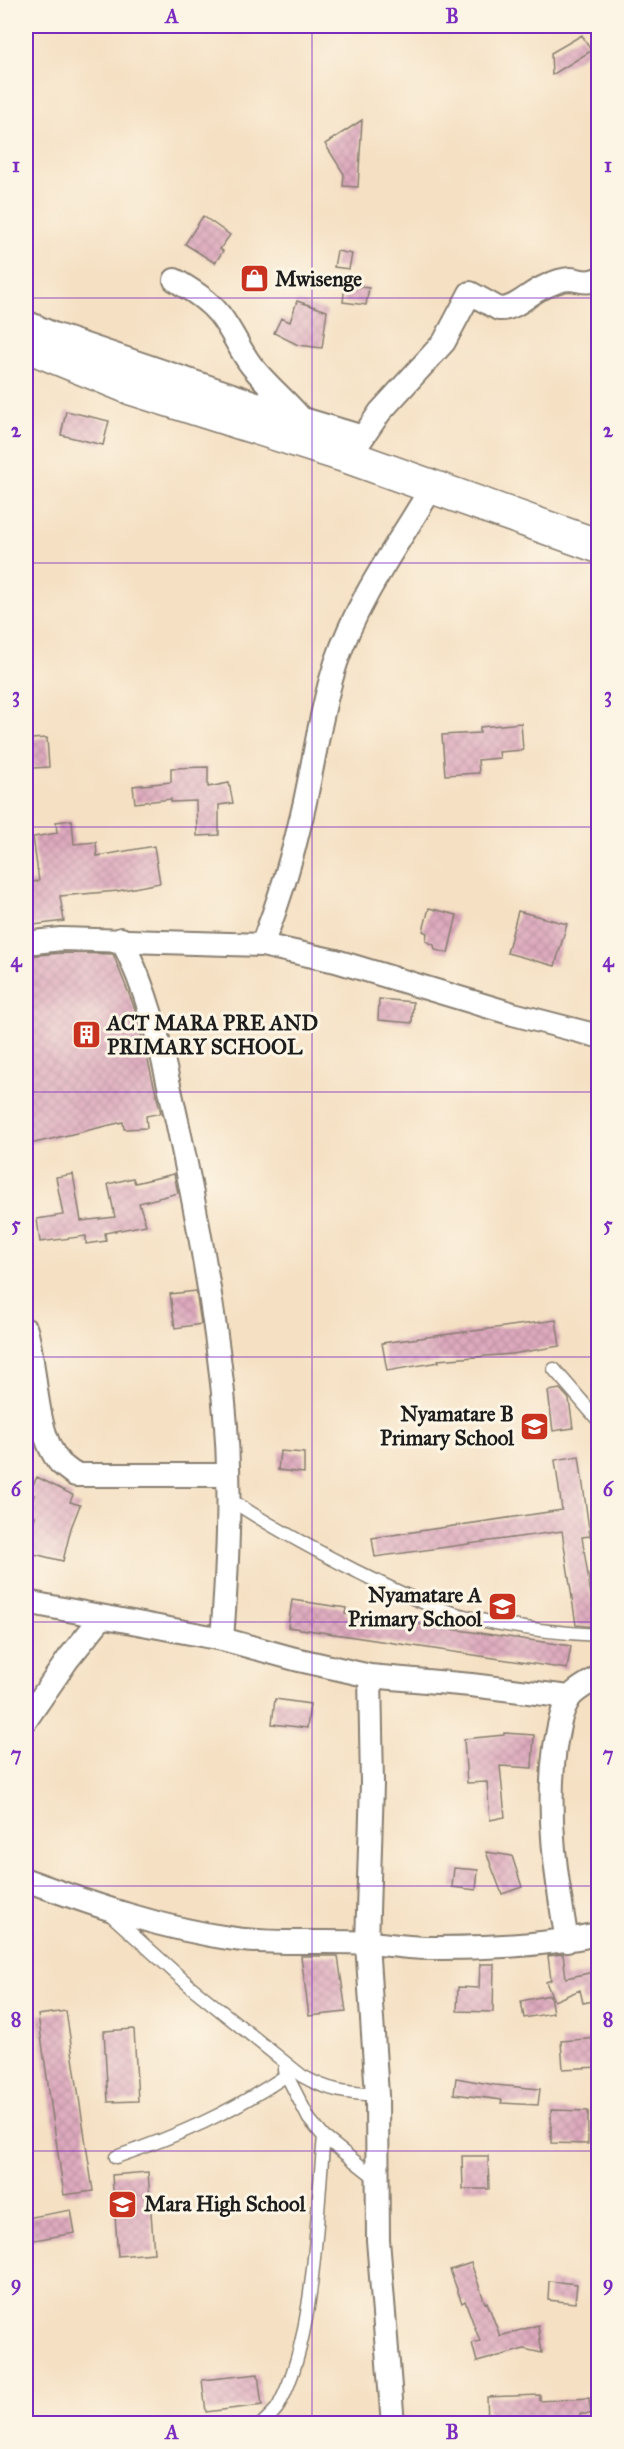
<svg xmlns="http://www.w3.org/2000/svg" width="624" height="2449" viewBox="0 0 624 2449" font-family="'IM FELL Great Primer',serif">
<defs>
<pattern id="building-cross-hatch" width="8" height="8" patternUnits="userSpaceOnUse" patternTransform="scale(1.5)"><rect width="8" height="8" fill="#dda9bd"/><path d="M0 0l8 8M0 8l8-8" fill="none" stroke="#bd91a2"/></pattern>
</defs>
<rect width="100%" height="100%" fill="#fcf5e5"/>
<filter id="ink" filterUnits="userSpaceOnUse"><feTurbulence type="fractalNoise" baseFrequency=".0167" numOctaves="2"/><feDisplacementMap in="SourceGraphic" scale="12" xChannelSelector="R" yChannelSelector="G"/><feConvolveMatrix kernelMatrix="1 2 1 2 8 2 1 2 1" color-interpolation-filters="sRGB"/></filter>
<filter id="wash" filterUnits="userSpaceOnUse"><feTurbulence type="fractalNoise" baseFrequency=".008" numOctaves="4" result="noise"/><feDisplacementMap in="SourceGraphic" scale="24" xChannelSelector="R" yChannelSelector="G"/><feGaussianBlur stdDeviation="1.35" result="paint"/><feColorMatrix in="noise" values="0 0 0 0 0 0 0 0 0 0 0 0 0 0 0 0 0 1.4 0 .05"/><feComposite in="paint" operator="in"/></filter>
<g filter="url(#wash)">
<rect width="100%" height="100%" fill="#f5e0c3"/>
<g id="blocks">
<path fill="url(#building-cross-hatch)" d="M 582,35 L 591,51 L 552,75 L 551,53 Z
M 362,120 L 358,187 L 343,186 L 344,174 L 325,144 Z
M 203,216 L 230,235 L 220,249 L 223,251 L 215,263 L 185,244 Z
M 337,251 L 352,254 L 349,269 L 334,267 Z
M 345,285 L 369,288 L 366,305 L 343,302 Z
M 297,301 L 327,311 L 322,348 L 298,345 L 274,333 L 281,318 L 290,322 Z
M 66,411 L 109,421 L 103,445 L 61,435 Z
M 521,723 L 523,750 L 499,752 L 500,758 L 478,760 L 479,773 L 445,775 L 442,735 L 480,733 L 480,727 Z
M 47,738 L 49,767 L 33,768 L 31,739 Z
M 208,767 L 208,787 L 229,783 L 233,803 L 219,805 L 219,835 L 197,836 L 196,801 L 171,802 L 171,799 L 135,803 L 133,786 L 171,782 L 171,768 Z
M 72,820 L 74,844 L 96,842 L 97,856 L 154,846 L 160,883 L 118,891 L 60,896 L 64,921 L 26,926 L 26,883 L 39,881 L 33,837 L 57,833 L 56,822 Z
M 429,908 L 457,915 L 448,953 L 435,950 L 434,945 L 426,941 L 427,933 L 423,931 Z
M 518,911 L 567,924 L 555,966 L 507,953 Z
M 62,953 L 113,954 L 135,1009 L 161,1113 L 146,1116 L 147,1128 L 124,1129 L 123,1122 L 26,1145 L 26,956 Z
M 379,999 L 413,1002 L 412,1023 L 378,1020 Z
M 73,1174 L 81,1221 L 115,1217 L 108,1184 L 133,1178 L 135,1183 L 174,1174 L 178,1193 L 139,1203 L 146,1225 L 105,1233 L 106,1241 L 86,1244 L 86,1236 L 40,1242 L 37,1219 L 63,1215 L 56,1177 Z
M 196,1291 L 201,1324 L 175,1328 L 170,1294 Z
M 556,1320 L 560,1346 L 512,1354 L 438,1360 L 439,1362 L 387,1371 L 382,1343 Z
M 560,1389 L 569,1399 L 573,1428 L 553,1431 L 548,1391 Z
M 280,1451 L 304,1453 L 304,1473 L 278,1470 Z
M 579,1456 L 590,1536 L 582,1537 L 596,1627 L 576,1625 L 562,1531 L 375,1557 L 372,1538 L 562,1510 L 555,1460 Z
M 37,1477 L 73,1495 L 70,1502 L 80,1505 L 71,1528 L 63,1561 L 26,1552 L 35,1516 L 28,1514 L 34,1495 L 29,1493 Z
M 292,1600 L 346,1608 L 345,1614 L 571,1646 L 567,1669 L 288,1627 Z
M 275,1699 L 310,1704 L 307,1728 L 272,1724 Z
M 504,1733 L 534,1735 L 532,1768 L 500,1766 L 505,1817 L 490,1820 L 487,1782 L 467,1783 L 464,1739 L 504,1735 Z
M 486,1852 L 512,1856 L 522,1887 L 502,1894 Z
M 454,1868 L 478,1870 L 476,1890 L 452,1887 Z
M 563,1954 L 566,1978 L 598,1971 L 598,2000 L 583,2003 L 580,1990 L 554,2001 L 546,1982 L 551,1980 L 548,1956 Z
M 301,1956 L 338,1956 L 346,2012 L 309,2016 Z
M 480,1964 L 494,1964 L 493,2012 L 457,2011 L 458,1987 L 479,1988 Z
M 550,1995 L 553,2013 L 524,2018 L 521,2001 Z
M 66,2011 L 93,2191 L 64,2195 L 38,2015 Z
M 134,2029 L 138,2101 L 108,2102 L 104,2031 Z
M 598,2038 L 598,2067 L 563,2069 L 561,2041 Z
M 456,2078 L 495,2085 L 540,2089 L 538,2105 L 501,2103 L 502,2100 L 454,2094 Z
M 551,2110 L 588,2111 L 588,2144 L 551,2143 Z
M 462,2156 L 488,2156 L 489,2189 L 463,2189 Z
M 148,2172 L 154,2253 L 118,2256 L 112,2175 Z
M 71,2210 L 75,2233 L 29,2241 L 26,2218 Z
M 471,2263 L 485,2303 L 487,2302 L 500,2336 L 538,2325 L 542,2353 L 524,2349 L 477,2362 L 472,2343 L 480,2341 L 465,2301 L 462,2303 L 450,2270 Z
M 549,2281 L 577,2284 L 575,2303 L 548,2300 Z
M 258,2374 L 262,2405 L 206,2412 L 202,2380 Z
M 540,2395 L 540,2401 L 589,2398 L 591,2414 L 580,2414 L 580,2424 L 544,2424 L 544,2417 L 488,2421 L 487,2397 Z"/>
</g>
</g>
<g filter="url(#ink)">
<use href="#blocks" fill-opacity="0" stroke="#887e70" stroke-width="1.5"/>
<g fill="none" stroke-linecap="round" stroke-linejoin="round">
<defs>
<path id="lane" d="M 554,1369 L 598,1420
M 228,1498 C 268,1525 311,1548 354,1570 C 392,1589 431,1609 472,1618 C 513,1628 557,1633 598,1635
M 111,1915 L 190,1986 L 302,2076 C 329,2091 346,2093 377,2095
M 284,2070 L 309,2119 L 324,2137 L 377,2179
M 116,2157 C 180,2135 230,2113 287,2075
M 262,2424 C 268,2417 277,2411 280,2403 C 316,2334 316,2215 324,2137"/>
<path id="street" d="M 175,280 C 191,290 207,299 219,314 C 232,330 239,349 251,365 C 265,383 284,399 299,416
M 26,322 L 53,334 L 303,419 L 363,437
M 354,450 L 380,412 L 444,342 L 470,293 L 499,309 C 515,310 528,294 542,288 C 550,284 561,279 570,279 C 582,280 585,284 598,279
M 121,939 C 151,996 163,1059 177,1121 C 197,1214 215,1308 224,1403 C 232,1481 228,1561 222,1639
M 26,943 L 61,939 L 262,945 L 336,961 L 513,1014 L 598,1036
M 262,945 C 279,902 292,859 302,815 C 314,764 320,712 336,663 C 357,600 398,544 432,487
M 26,1330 C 37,1368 34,1433 60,1463 C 64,1467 70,1471 75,1475 L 228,1475
M 26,1602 L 222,1639 L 295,1659 L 370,1676 L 471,1685 L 569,1697
M 370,1676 L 372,1784 L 367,1943 L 377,2095 L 378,2240 L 393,2424
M 26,1720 L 68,1659 L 102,1617
M 26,1880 C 94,1905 163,1929 235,1939 C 279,1945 324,1940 367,1943 C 387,1944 407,1948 426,1948 C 484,1948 543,1946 598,1934
M 567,1941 C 556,1877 546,1812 555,1747 C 558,1731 560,1713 569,1699 C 574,1690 590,1683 598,1677"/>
<path id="secondary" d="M 26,345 L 131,388 L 349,457 L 598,546"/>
</defs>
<use href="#lane" stroke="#887e70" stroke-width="15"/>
<use href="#street" stroke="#887e70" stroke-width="26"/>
<use href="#secondary" stroke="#887e70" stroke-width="36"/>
<use href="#lane" stroke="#fff" stroke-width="12"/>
<use href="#street" stroke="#fff" stroke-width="22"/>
<use href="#secondary" stroke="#fff" stroke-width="33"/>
</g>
</g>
<path fill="none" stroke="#7b2cbf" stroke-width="1.5" stroke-opacity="0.55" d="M 312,26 L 312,2424M 26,298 L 598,298M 26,563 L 598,563M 26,827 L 598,827M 26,1092 L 598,1092M 26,1357 L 598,1357M 26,1622 L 598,1622M 26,1886 L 598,1886M 26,2151 L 598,2151"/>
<defs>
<symbol id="shop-square" viewBox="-11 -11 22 22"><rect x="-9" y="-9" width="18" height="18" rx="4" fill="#c8321e" stroke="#fcf5e5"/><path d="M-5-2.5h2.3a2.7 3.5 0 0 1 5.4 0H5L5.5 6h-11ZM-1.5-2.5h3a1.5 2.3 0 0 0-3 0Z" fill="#fff"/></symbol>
<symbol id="building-square" viewBox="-11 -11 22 22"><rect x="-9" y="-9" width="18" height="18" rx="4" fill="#c8321e" stroke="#fcf5e5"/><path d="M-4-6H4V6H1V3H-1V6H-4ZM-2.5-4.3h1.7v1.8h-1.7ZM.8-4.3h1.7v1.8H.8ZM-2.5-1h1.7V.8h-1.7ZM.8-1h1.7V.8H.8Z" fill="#fff"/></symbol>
<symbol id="school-square" viewBox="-11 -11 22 22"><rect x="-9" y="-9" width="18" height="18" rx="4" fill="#c8321e" stroke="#fcf5e5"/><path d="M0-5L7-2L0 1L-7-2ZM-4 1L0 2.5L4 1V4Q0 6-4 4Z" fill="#fff"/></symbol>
</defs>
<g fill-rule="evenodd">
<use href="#shop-square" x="238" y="262" width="33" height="33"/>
<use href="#building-square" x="70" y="1018" width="33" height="33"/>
<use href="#school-square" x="518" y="1410" width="33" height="33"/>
<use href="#school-square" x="486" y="1590" width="33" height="33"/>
<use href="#school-square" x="106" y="2188" width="33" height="33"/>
</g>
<g text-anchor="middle" stroke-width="6" stroke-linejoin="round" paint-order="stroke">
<g font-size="21" font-weight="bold" fill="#1c1c1c" stroke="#fcf5e5" text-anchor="start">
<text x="275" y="286">Mwisenge</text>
<text x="107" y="1030">ACT MARA PRE AND<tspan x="107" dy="24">PRIMARY SCHOOL</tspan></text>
<text x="514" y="1421" text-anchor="end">Nyamatare B<tspan x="514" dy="24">Primary School</tspan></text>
<text x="482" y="1602" text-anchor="end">Nyamatare A<tspan x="482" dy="24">Primary School</tspan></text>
<text x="144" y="2211">Mara High School</text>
</g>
</g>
<rect width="624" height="2449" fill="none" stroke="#fcf5e5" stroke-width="66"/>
<rect x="33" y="33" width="558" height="2383" fill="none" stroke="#7b2cbf" stroke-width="2"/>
<g font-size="20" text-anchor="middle" font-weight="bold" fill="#7b2cbf">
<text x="172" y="23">A</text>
<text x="452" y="23">B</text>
<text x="16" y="172">1</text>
<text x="608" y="172">1</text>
<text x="16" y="437">2</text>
<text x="608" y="437">2</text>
<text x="16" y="702">3</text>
<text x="608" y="702">3</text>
<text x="16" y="967">4</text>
<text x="608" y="967">4</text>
<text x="16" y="1231">5</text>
<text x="608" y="1231">5</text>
<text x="16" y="1496">6</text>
<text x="608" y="1496">6</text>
<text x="16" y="1761">7</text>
<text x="608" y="1761">7</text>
<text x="16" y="2026">8</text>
<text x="608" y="2026">8</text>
<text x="16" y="2290">9</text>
<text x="608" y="2290">9</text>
<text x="172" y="2439">A</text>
<text x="452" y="2439">B</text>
</g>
</svg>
